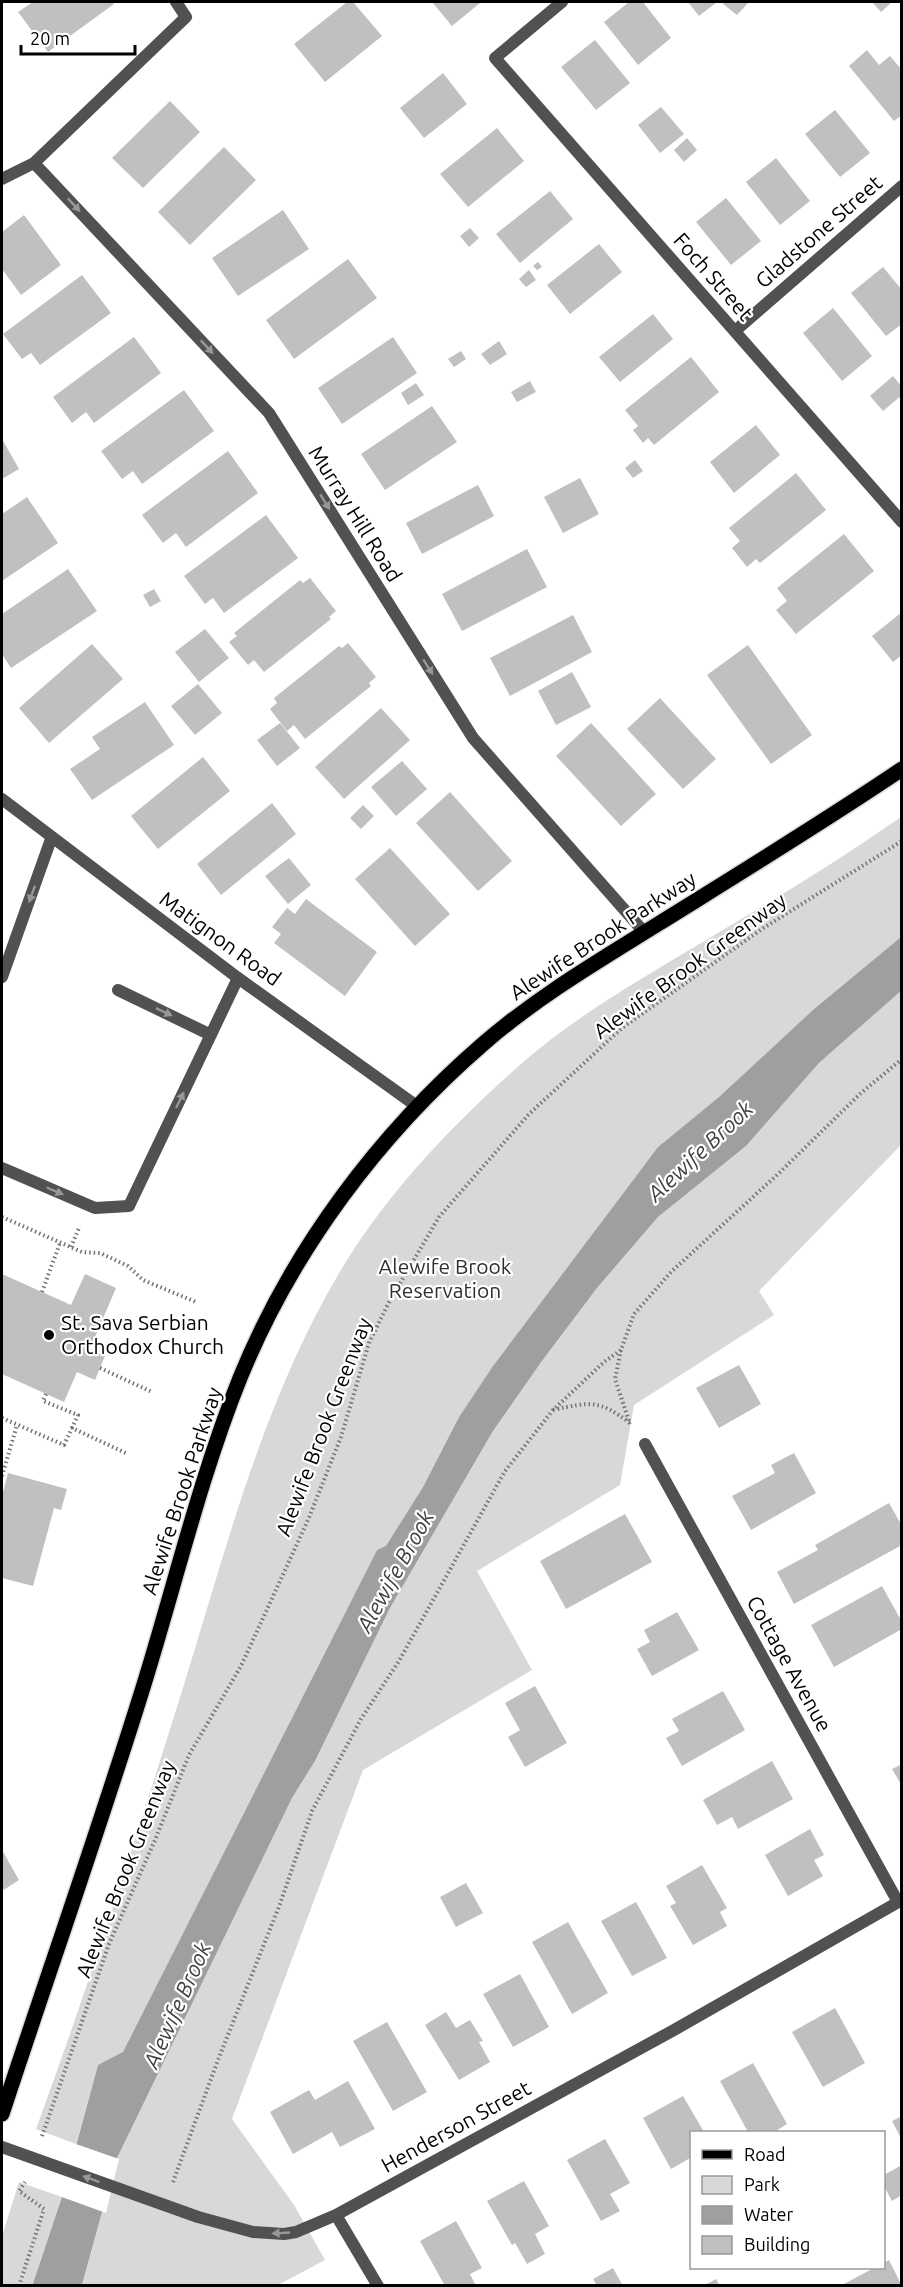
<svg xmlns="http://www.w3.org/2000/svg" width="903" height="2287" viewBox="0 0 903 2287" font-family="Ubuntu,sans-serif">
<rect width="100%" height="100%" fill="#fff"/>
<path fill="#d8d8d8" d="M 901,817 L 901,937 L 814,1009 L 719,1097 L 658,1147 L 493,1366 L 459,1417 L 423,1487 L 386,1547 L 377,1550 L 123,2053 L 98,2065 L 76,2144 L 36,2129 C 89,1985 136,1838 182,1691 C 226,1550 262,1404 338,1275 C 385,1195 452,1125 521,1064 C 577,1015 643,978 706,940 C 772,901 838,861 901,817 Z
M 901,991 L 901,1145 L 759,1291 L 774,1315 L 634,1405 L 620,1485 L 477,1571 L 532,1670 L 363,1770 L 232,2119 L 294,2205 L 325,2260 L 278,2285 L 82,2286 L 117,2158 L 292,1798 L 315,1761 L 390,1608 L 493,1431 L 542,1361 L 597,1288 L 658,1217 L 746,1146 L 819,1063 Z
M 19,2182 L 62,2197 L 32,2285 L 2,2286 L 2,2236 Z"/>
<path fill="#9f9f9f" d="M 901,937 L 901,991 L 819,1063 L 746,1146 L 658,1217 L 597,1288 L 542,1361 L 493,1431 L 390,1608 L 315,1761 L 292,1798 L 117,2158 L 82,2285 L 32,2286 L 62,2197 L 98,2065 L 123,2052 L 377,1550 L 386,1546 L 423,1487 L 459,1417 L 493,1366 L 658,1147 L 719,1097 L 814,1009 Z"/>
<path fill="#fff" d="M 73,2143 L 119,2159 L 106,2213 L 59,2196 Z"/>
<path fill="#c0c0c0" d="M 33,2 L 113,2 L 114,4 L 48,52 L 18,12 Z
M 347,2 L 353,2 L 382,36 L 325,82 L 294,44 Z
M 432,2 L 478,2 L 480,3 L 452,26 Z
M 629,2 L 643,2 L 671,38 L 638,65 L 604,22 Z
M 688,2 L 717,2 L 699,16 Z
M 725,2 L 746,2 L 748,3 L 737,15 L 723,4 Z
M 872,2 L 892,2 L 881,12 Z
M 595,40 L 630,83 L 596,110 L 561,67 Z
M 867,50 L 879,65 L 890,56 L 902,70 L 902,115 L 894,121 L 849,66 Z
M 443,73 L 467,104 L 424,138 L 400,108 Z
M 170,101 L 200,132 L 143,188 L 112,158 Z
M 661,107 L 684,134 L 660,153 L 638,125 Z
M 835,110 L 870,153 L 840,177 L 805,134 Z
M 497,128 L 524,161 L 468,207 L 440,174 Z
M 687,138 L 697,150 L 684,162 L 674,150 Z
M 224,147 L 256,180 L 190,245 L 158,212 Z
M 776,158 L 810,201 L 780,225 L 746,182 Z
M 550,191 L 573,219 L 520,263 L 496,234 Z
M 726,198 L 761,241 L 731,265 L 696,222 Z
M 283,210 L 309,249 L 238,296 L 212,258 Z
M 24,215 L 61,265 L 21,295 L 2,269 L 2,232 Z
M 470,228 L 479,238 L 469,247 L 460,236 Z
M 599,244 L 622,272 L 570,314 L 547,285 Z
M 348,259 L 377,298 L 294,359 L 266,320 Z
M 538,262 L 542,267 L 537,270 L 533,266 Z
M 883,267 L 902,290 L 902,324 L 886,336 L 851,293 Z
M 529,270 L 536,280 L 526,287 L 519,279 Z
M 82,275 L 111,313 L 40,365 L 31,353 L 22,359 L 3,334 Z
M 833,308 L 872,356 L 842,381 L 803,333 Z
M 653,314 L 673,339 L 620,382 L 599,357 Z
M 134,337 L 161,373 L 94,423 L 86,412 L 72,423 L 53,397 Z
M 393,337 L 417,373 L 342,424 L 318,388 Z
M 499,341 L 507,354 L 490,365 L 481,354 Z
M 461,351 L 466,359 L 454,367 L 448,359 Z
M 691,357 L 719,392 L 654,445 L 648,438 L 643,443 L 633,430 L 638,426 L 625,410 Z
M 893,376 L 902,387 L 902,395 L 883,411 L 870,396 Z
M 530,381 L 536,392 L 517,402 L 511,392 Z
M 416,383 L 424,395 L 408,405 L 401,393 Z
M 184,390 L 214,431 L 142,484 L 133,471 L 122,479 L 101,451 Z
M 432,406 L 457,442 L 385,490 L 361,454 Z
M 756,425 L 780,455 L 734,493 L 710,462 Z
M 2,439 L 19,469 L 2,479 Z
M 228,451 L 258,493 L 186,547 L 176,533 L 163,543 L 142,515 Z
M 635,460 L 643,471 L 633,478 L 625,468 Z
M 796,473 L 826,510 L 760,563 L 756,559 L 747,567 L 732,548 L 740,541 L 729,528 Z
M 580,478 L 599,514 L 563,533 L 544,497 Z
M 478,485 L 494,516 L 422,554 L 406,523 Z
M 27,497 L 58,543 L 2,581 L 2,514 Z
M 266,515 L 298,558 L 224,613 L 213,598 L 205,604 L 184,576 Z
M 844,534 L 874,571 L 796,634 L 776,610 L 787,601 L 777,588 Z
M 527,549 L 547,587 L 462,631 L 442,594 Z
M 68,569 L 97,611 L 11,668 L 2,654 L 2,614 Z
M 310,578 L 336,611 L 329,617 L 331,619 L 264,672 L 254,660 L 248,665 L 229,642 L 237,636 L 234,633 L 300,580 L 303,583 Z
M 154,589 L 161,601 L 150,607 L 143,595 Z
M 902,612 L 902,655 L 893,662 L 872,636 Z
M 573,615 L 592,652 L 510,696 L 490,658 Z
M 205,629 L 229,658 L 199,682 L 175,652 Z
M 348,643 L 376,677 L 369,683 L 371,686 L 305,739 L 294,725 L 287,731 L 270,709 L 277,703 L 274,698 L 339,646 L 342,648 Z
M 92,644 L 123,679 L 49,743 L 19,708 Z
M 748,645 L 812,735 L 771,764 L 707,675 Z
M 572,672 L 591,707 L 556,725 L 538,691 Z
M 198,684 L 222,713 L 195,735 L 171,706 Z
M 660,698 L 716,759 L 683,789 L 627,729 Z
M 145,702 L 174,745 L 92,800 L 70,769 L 100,749 L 92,737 Z
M 381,708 L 410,740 L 344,799 L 315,767 Z
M 280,723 L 300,748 L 277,766 L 257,740 Z
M 591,723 L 656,794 L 621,826 L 556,756 Z
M 203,757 L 230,791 L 158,849 L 131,816 Z
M 402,761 L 427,789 L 396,816 L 371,787 Z
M 450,792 L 512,861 L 478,891 L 416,823 Z
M 272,803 L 296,834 L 221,895 L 197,864 Z
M 363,805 L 374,816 L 361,829 L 350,818 Z
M 390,848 L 450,914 L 415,946 L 355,879 Z
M 289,858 L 311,885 L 288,904 L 265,876 Z
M 306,899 L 377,952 L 345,996 L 274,943 L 281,934 L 272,927 L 287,908 L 295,914 Z
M 2,1274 L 71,1305 L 85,1274 L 116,1288 L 90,1349 L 105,1356 L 95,1380 L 77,1372 L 64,1402 L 2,1374 Z
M 739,1365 L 761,1404 L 719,1428 L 696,1388 Z
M 794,1453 L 816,1493 L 751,1530 L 732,1496 L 775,1473 L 771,1465 Z
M 8,1473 L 67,1489 L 61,1510 L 54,1508 L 33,1586 L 2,1578 L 2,1496 Z
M 889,1503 L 902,1526 L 902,1545 L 794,1604 L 777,1572 L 818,1550 L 815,1545 Z
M 625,1514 L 652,1562 L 566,1609 L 540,1561 Z
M 882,1586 L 902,1622 L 902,1629 L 834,1667 L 811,1625 Z
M 677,1612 L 699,1650 L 652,1676 L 637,1649 L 650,1642 L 644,1630 Z
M 535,1686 L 567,1743 L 525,1767 L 508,1737 L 520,1730 L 505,1703 Z
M 723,1691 L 745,1730 L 682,1766 L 666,1738 L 679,1731 L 672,1719 Z
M 772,1761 L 793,1799 L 738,1829 L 732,1817 L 717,1825 L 703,1800 Z
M 902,1764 L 902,1786 L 892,1769 Z
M 810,1829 L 824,1855 L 814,1860 L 823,1876 L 788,1896 L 765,1855 Z
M 2,1850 L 19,1880 L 2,1891 Z
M 702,1865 L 727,1908 L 720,1912 L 727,1926 L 693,1945 L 670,1906 L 676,1903 L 666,1886 Z
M 466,1883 L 483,1913 L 456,1927 L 440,1897 Z
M 636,1902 L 667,1958 L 632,1976 L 601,1921 Z
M 568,1922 L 608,1993 L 572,2014 L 532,1942 Z
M 520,1974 L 549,2027 L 513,2047 L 483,1994 Z
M 835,2008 L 865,2063 L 823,2087 L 792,2032 Z
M 446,2012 L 456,2028 L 470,2020 L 483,2041 L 479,2042 L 490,2062 L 459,2080 L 425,2025 Z
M 387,2022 L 427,2092 L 393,2111 L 353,2041 Z
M 753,2063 L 787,2124 L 776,2131 L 777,2132 L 748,2132 L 720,2081 Z
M 348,2081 L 375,2129 L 340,2147 L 332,2132 L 293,2154 L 270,2112 L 309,2090 L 315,2100 Z
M 683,2096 L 704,2132 L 692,2132 L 692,2157 L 671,2169 L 643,2118 Z
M 902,2116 L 902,2140 L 892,2121 Z
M 605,2139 L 630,2183 L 610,2194 L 620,2211 L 601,2221 L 567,2160 Z
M 900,2166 L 902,2195 L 892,2201 L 884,2186 L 884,2175 Z
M 524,2181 L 549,2226 L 535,2234 L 545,2254 L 527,2264 L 515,2243 L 512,2245 L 487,2201 Z
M 456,2221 L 482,2268 L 470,2274 L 476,2286 L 445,2286 L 420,2241 Z
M 889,2260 L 902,2286 L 840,2286 L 874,2268 L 884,2268 L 884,2263 Z
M 613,2268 L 623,2286 L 597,2286 L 593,2279 Z
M 716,2279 L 720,2286 L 703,2286 Z"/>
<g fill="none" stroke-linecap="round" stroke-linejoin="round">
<defs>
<path id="primary" d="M 2,2114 C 48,1974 97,1835 141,1694 C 174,1589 199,1480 240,1378 C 292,1250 379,1134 483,1044 C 537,997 597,962 658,924 C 740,873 822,823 902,769"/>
</defs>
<use href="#primary" stroke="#dbdbdb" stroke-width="18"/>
<path stroke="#737373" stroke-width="4" stroke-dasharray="1.5 3" stroke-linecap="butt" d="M 2,1217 L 82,1252 L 100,1253 L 128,1266 L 143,1280 L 196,1302
M 71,1247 L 79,1228
M 42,1292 L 60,1243
M 621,1350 L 615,1379 L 630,1424
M 100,1368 L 152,1392
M 46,1394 L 43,1401 L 78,1415 L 72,1428
M 553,1410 C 591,1402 598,1399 630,1423
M 2,1418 L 64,1445 L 72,1428 L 128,1454
M 2,1476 L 17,1425
M 42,2136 L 109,1944 L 155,1840 L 189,1755 L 241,1666 L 308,1520 L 341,1437 L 369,1343 L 388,1304 L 439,1217 L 529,1114 L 622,1028 L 762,929 L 902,841
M 173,2182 L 218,2060 L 280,1904 L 312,1811 L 361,1719 L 399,1661 L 505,1471 L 553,1410 L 604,1362 L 621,1350 L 634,1314 L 671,1272 L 777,1175 L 861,1093 L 902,1059
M 19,2286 L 44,2209 L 19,2191 L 25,2182"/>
<path stroke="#515151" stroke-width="12" d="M 2,977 L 51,839
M 118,990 L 211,1035
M 2,1168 L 95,1208 L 129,1206 L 238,978"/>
<path stroke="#515151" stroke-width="12" d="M 562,2 L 495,58 L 902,522
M 34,163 L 269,413 L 473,738 L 644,932
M 2,179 L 34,163 L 186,17 L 176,2
M 735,331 L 902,186
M 2,799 L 238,978 L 418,1107
M 645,1444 L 898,1902
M 2,2147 L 198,2217 L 253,2232 L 284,2234 L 296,2232 L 336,2215 L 674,2030 L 902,1900
M 336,2215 L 378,2286"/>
<use href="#primary" stroke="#000" stroke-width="15"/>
</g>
<defs><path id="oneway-solid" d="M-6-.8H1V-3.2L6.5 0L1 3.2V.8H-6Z" transform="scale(1.5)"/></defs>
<g fill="#979797">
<use href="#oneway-solid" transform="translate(74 205) rotate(47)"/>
<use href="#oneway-solid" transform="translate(207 347) rotate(47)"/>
<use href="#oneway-solid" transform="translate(325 502) rotate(58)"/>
<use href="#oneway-solid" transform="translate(428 667) rotate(58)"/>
<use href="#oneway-solid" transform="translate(32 894) rotate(110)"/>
<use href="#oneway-solid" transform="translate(164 1012) rotate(25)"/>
<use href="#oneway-solid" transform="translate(180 1100) rotate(-64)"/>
<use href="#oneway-solid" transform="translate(55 1191) rotate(23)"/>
<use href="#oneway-solid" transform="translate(91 2179) rotate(-160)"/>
<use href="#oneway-solid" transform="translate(281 2233) rotate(177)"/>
</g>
<circle fill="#000" stroke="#fff" stroke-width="2" cx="49" cy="1335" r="6"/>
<g text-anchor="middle" stroke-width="4.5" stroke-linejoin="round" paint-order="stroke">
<g font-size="21" fill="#000" stroke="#fff">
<text transform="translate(819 232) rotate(-41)" y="7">Gladstone Street</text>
<text transform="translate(713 277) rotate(49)" y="7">Foch Street</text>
<text transform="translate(355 514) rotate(58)" y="7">Murray Hill Road</text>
<text transform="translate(603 936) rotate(-33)" y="7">Alewife Brook Parkway</text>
<text transform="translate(220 939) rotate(36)" y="7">Matignon Road</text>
<text transform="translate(690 966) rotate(-36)" y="7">Alewife Brook Greenway</text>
<text transform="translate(324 1427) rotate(-69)" y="7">Alewife Brook Greenway</text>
<text transform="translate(182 1491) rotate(-72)" y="7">Alewife Brook Parkway</text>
<text transform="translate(789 1664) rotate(61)" y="7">Cottage Avenue</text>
<text transform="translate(126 1869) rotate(-68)" y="7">Alewife Brook Greenway</text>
<text transform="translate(456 2127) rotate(-29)" y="7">Henderson Street</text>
</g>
<g font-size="21" fill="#2f2f2f" stroke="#fff">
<text x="445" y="1274">Alewife Brook<tspan x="445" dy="24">Reservation</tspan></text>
</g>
<g font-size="21" fill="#000" stroke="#fff" text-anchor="start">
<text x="61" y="1330">St. Sava Serbian<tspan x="61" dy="24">Orthodox Church</tspan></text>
</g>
<g font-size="22" font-style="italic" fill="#404040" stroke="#fff">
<text transform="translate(700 1151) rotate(-43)" y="8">Alewife Brook</text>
<text transform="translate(395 1571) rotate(-61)" y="8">Alewife Brook</text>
<text transform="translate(177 2005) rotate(-66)" y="8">Alewife Brook</text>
</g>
</g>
<rect width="903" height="2287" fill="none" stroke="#000000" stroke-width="6"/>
<rect x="690" y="2131" width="195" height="138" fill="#ffffff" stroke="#999999" stroke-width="1.5"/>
<rect x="702" y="2150" width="30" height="9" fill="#000000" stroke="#999999" stroke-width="1.5"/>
<text x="744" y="2161" font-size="18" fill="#000000">Road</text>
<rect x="702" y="2176" width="30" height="18" fill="#d8d8d8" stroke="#999999" stroke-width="1.5"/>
<text x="744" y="2191" font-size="18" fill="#000000">Park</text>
<rect x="702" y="2206" width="30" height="18" fill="#9f9f9f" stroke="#999999" stroke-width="1.5"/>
<text x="744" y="2221" font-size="18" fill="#000000">Water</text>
<rect x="702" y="2236" width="30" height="18" fill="#c0c0c0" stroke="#999999" stroke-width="1.5"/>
<text x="744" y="2251" font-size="18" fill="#000000">Building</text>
<path d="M21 45v9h114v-9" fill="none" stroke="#000000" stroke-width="3"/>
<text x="30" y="45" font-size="18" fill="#000000" stroke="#ffffff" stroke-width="4.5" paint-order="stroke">20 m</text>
</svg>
